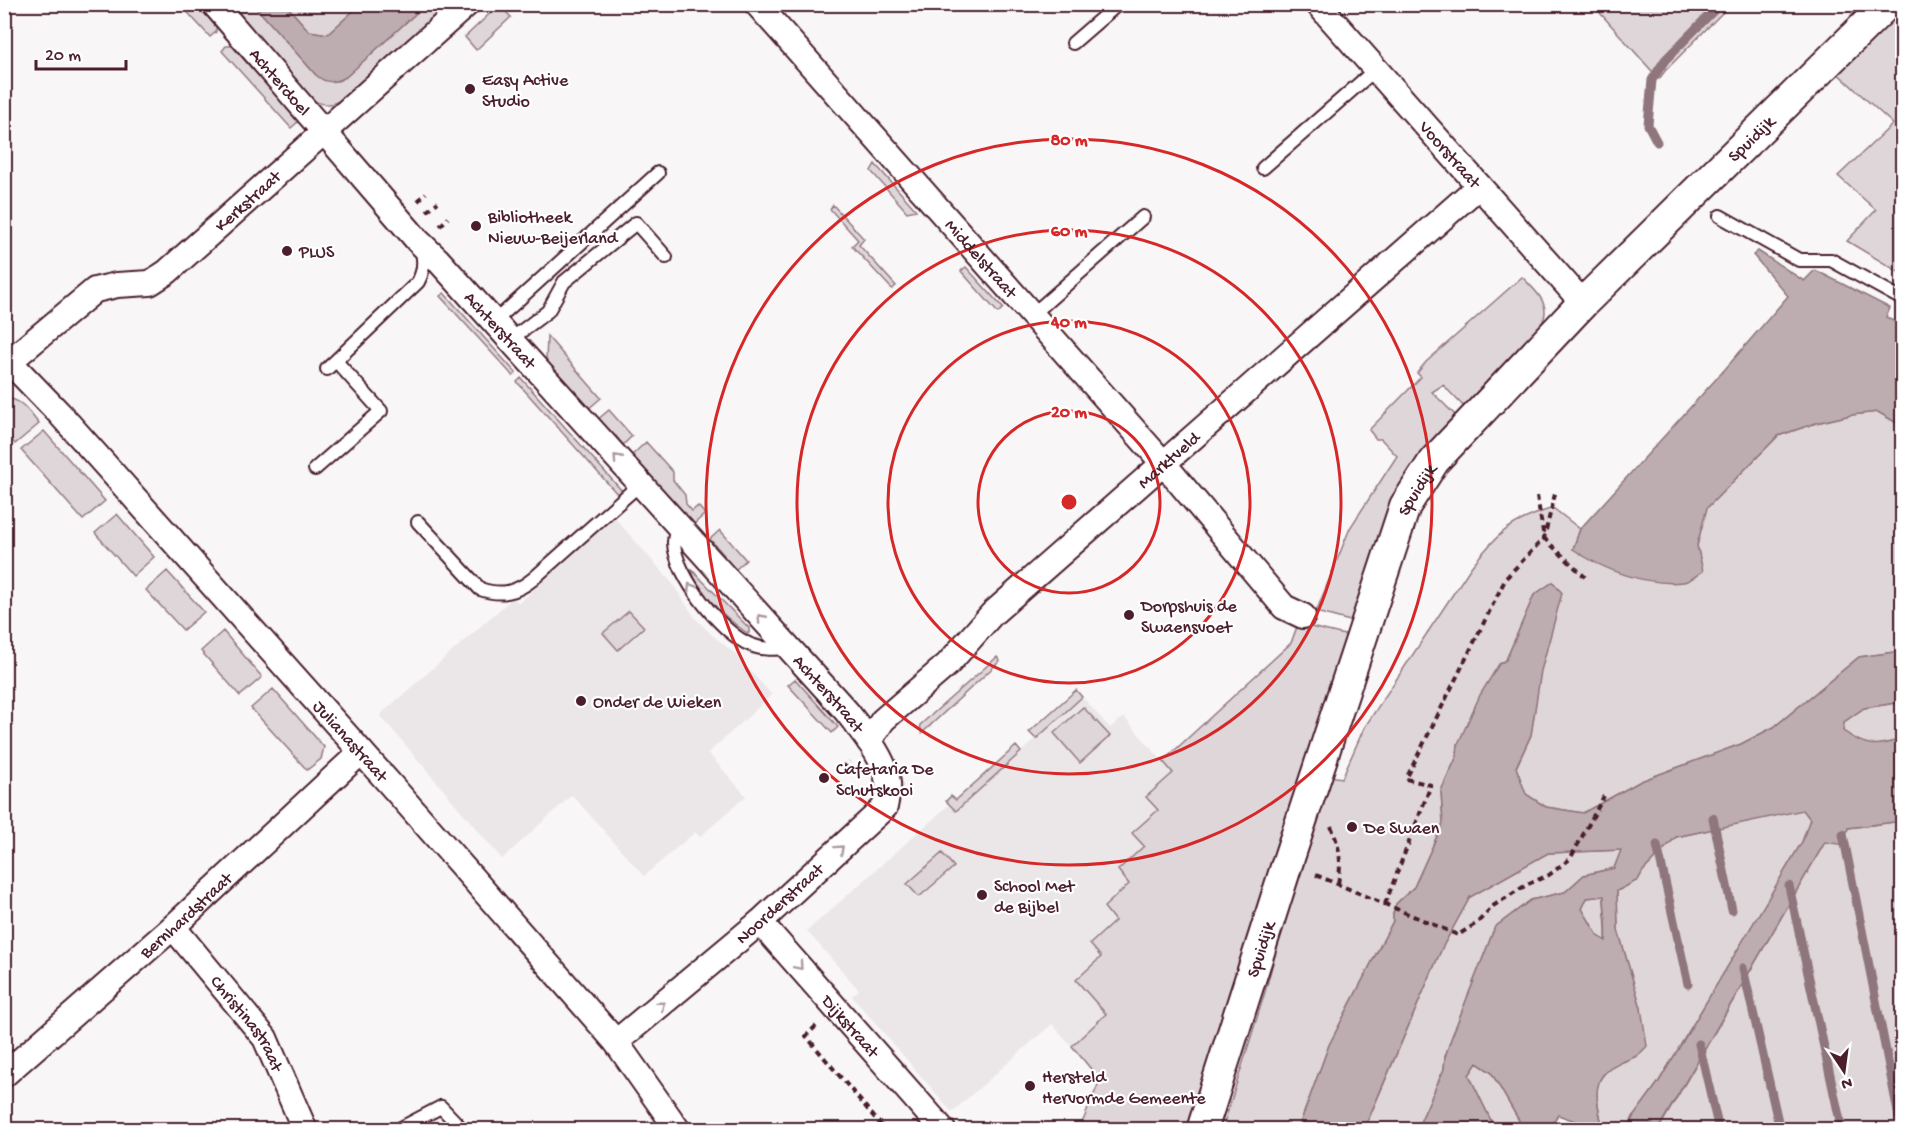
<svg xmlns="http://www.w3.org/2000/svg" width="1907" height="1134" viewBox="0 0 1907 1134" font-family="'Gochi Hand',sans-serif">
<rect width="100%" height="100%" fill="#f8f6f7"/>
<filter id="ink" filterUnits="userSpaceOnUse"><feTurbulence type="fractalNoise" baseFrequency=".0167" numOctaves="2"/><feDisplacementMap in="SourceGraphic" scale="12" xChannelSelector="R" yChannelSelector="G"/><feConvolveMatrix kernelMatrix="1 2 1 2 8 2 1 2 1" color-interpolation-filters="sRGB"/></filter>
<g filter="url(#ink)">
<path fill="#ebe6e8" d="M 614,517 L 672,583 L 695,618 L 711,634 L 734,653 L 772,695 L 708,753 L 746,796 L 700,837 L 695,832 L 644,876 L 572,795 L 502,859 L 380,715 L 513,598 L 519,603 Z
M 1082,697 L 1110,728 L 1124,717 L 1173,773 L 1147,797 L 1158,810 L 1132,833 L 1144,846 L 1101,957 L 1107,1014 L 1072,1046 L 1052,1024 L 952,1112 L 852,996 L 859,990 L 807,931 L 949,805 L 956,811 Z"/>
<path fill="#ded6d9" stroke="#947a82" stroke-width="1.5" d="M 181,5 L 197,5 L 216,25 L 216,32 L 210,37 Z
M 226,5 L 254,5 L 316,75 L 338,81 L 346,77 L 425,5 L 447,5 L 347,97 C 333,106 322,107 308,97 Z
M 286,5 L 360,5 L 328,34 L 309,31 Z
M 499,5 L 511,17 L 476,50 L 465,37 Z
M 1593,5 L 1730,5 L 1665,71 L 1659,79 Z
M 1902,8 L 1902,274 L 1847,241 L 1876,210 L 1838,176 L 1893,124 L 1836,72 Z
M 226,46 L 232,46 L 299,121 L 291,128 L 222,51 Z
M 875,164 L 916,210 L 907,212 L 871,171 Z
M 833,205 L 864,239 L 859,245 L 896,286 L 892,289 L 852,246 L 858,240 L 830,209 Z
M 966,267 L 1003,308 L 998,313 L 961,271 Z
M 1522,277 C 1536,291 1554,306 1540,326 L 1544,331 L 1467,410 L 1443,385 L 1432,392 L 1458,418 L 1354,622 L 1316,612 L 1350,528 L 1397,456 L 1381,439 L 1376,439 L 1369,430 L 1421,377 L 1417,373 L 1426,362 Z
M 444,293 L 516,373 L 513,376 L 440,296 Z
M 547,336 L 601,398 L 587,410 L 546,363 Z
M 521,378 L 623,492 L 619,496 L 517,382 Z
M 4,398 C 23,399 28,411 39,424 L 15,444 L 5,432 Z
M 609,410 L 632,436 L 623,445 L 616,436 L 613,438 L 597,420 Z
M 1878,412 L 1902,426 L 1902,651 L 1859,657 L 1774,727 L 1741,744 L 1641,781 L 1583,813 L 1546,807 L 1525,794 L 1516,768 L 1531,735 L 1553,582 L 1534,595 L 1506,660 L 1458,744 L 1457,756 L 1441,791 L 1443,823 L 1414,887 L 1396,904 L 1393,914 L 1393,921 L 1329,1045 L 1298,1129 L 1222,1130 L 1265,992 L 1299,867 L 1330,776 L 1342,778 L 1364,728 L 1471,567 C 1499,532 1509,522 1553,508 L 1580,529 L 1573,549 L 1702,571 L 1697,546 L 1706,508 L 1778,436 L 1816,423 L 1851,415 Z
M 44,431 L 105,501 L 83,520 L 21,450 Z
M 646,442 L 673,472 L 673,480 L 685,495 L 686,504 L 692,511 L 698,506 L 705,514 L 692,526 L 631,456 Z
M 117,514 L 154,557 L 133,576 L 95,533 Z
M 720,530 L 746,560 L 733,572 L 722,558 L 724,555 L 710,539 Z
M 692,570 L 749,628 L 749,633 L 747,633 C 728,620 697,593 692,570 Z
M 167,571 L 204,612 L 183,630 L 146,590 Z
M 629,611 L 644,627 L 618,650 L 603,633 Z
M 1298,624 L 1349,636 L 1189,1129 L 1087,1130 L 1080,1128 L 1100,1080 L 1072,1046 L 1106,1014 L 1076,980 L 1101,957 L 1090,944 L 1115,921 L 1104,907 L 1129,884 L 1118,870 L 1144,846 L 1132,833 L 1158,810 L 1146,797 L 1173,773 L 1163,761 L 1291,643 Z
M 223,631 L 262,677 L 240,696 L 201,651 Z
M 997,657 L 1000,661 L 922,733 L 920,725 Z
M 795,679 L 838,727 L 832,733 L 788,685 Z
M 273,689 L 324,747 L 321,759 L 307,770 L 251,708 Z
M 1076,690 L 1082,697 L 1036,739 L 1029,732 Z
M 1902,702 L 1902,739 C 1873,748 1869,749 1843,731 L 1844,722 L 1864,708 Z
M 1083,707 L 1110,736 L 1080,763 L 1054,733 Z
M 1016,746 L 1021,752 L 956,811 L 946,801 L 951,796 L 956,800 Z
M 1803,809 L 1810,819 L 1802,842 L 1658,1083 L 1633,1117 L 1628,1129 L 1603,1129 C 1593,1084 1590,1074 1637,1056 L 1641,1008 L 1618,930 L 1617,891 L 1638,880 L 1643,871 L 1676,837 Z
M 1902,821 L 1902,1129 L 1658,1130 L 1825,842 L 1848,828 Z
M 1622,850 L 1614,868 L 1584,875 L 1565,892 L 1531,900 L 1495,927 L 1451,1039 L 1445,1057 L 1444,1069 L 1417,1129 L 1364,1130 L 1442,948 L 1470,897 L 1548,853 Z
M 942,853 L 954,867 L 919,897 L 907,884 Z
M 1604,896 C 1604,911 1607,926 1606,941 L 1598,936 L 1582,909 L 1587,898 Z
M 1477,1063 L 1491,1072 L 1524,1129 L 1495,1129 L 1469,1075 Z"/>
<path fill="#bdadb0" stroke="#8f747b" stroke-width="1.5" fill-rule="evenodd" d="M 254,5 L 286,5 L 309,31 L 328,34 L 360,5 L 425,5 L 346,77 C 334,83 326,84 316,75 Z
M 1758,251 L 1804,281 L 1815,270 L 1890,308 L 1886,317 L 1902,326 L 1902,426 L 1878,412 L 1851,415 L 1816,423 L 1778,436 L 1707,508 L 1697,545 L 1703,571 C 1697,575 1689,582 1683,582 C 1647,586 1602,570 1573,549 L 1580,529 L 1726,368 L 1788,296 L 1753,255 Z
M 1553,582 L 1562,593 L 1541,671 L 1531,735 L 1516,767 L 1526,794 L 1546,807 L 1583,813 L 1641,781 L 1741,744 L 1774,727 L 1859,657 L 1902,651 L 1902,702 L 1864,708 L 1844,722 L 1843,731 C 1867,748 1875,747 1902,739 L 1902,821 L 1848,828 L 1844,845 L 1825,842 L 1658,1129 L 1628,1129 L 1633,1117 L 1658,1083 L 1802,842 L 1810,819 L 1803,810 L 1676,837 L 1643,871 L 1638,880 L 1617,891 L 1618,930 L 1641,1008 L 1647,1046 C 1634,1061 1631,1057 1615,1065 C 1588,1079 1598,1107 1603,1129 L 1585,1129 L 1581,1123 L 1558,1115 L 1549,1129 L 1524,1129 L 1491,1072 L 1477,1063 L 1469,1075 L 1495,1129 L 1417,1129 L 1444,1069 L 1445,1057 L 1451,1039 L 1495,927 L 1531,900 L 1565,892 L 1584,875 L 1614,868 L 1621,850 L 1548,853 L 1470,897 L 1442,948 L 1364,1129 L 1298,1129 L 1329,1045 L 1393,921 L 1393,914 L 1396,904 L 1414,887 L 1443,823 L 1441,791 L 1457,756 L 1458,744 L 1480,695 L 1499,664 L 1506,660 L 1534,595 ZM 1604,896 C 1604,911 1608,926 1606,941 L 1598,936 L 1582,909 L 1587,898 Z"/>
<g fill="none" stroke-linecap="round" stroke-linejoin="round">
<path stroke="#8f747b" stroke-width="9" d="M 1657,142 L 1648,125 L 1652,80 L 1665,60 L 1720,4
M 1713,818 L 1732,910
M 1843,834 L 1899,1117
M 1657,845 L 1688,984
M 1789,886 L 1842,1130
M 1743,968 L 1780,1130
M 1699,1044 L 1719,1130"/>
<defs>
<path id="service" d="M 1073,43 L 1118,4
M 1263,168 L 1376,69
M 1720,216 L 1799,260 L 1831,260 L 1902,299
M 1032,315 L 1143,217
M 494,322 L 658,173
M 510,340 L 548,311 L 564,282 L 636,223 L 666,257
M 327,369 L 418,282 C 424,271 425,261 421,249
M 315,469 L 381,411 L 336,361
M 418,522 L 480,589 C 501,596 516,593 533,579 L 640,484
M 677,525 C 676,531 674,538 674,543 C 675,575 722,634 751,645 C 763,650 775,649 788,648
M 397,1130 L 441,1107 L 463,1130"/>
<g id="minor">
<path id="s1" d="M 214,4 L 418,241 L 438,260 L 847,712 C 862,732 885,757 888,783 C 889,791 886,800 885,807 L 760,922 L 616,1042"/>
<path id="s2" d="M 757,4 L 1164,464 L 1284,607 L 1303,616"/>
<path id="s3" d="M 1318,4 L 1583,303"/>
<path id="s4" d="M 4,356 L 59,413 L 398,793 L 616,1042 L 678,1130"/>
<path id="s5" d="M 4,366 L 95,290 L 117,285 L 150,283 L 167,272 L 467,4"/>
<path id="s6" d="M 869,741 L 883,720 L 948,664 L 992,614 L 1479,186"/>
<path id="s7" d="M 760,922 L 943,1130"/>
<path id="s8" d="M 173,927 L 265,1038 L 305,1130"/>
<path id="s9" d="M 4,1075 L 173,927 L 361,752"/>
</g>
<g id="tertiary">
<path id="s10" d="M 1202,1130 L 1287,864 L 1405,506 L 1434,461 L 1583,303 L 1887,4"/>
</g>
</defs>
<use href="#service" stroke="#4a1f2b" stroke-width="16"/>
<use href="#minor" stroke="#4a1f2b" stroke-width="28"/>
<use href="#tertiary" stroke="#4a1f2b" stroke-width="34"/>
<path stroke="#4a1f2b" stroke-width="4" stroke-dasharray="6 4.5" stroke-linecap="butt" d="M 418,201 L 426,193
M 427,211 L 438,202
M 440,226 L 448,218
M 1537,496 L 1544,538 L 1585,577
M 842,769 L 849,761
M 1331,826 C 1340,848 1342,860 1338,884
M 1316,875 L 1458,935 L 1477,923 L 1493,906 L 1528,884 L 1549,875 L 1570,859 L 1604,796
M 1385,904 L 1431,785 L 1406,779 L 1506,578 L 1544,538 L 1556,490
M 816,1026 L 806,1036 L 885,1130"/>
<use href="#service" stroke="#fff" stroke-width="12"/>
<use href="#minor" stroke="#fff" stroke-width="24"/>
<use href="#tertiary" stroke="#fff" stroke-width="30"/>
</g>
<defs><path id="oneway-chevron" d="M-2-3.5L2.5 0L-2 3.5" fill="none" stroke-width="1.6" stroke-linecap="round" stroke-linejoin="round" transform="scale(1.5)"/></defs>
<g stroke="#ae9aa0">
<use href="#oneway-chevron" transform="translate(617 458) rotate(-132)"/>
<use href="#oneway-chevron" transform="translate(691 587) rotate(-122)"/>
<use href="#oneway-chevron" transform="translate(761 618) rotate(-132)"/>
<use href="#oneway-chevron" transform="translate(840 849) rotate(-42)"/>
<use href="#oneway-chevron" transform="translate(799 966) rotate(49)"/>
<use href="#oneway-chevron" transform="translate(661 1005) rotate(-40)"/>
</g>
</g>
<g fill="none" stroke="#d62828" stroke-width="3">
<circle cx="1069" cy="502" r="91"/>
<circle cx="1069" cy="502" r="181"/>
<circle cx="1069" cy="502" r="272"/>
<circle cx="1069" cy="502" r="363"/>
</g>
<g fill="#4a1f2b" stroke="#fff" stroke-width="2">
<circle cx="470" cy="89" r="6"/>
<circle cx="476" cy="226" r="6"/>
<circle cx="287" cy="251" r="6"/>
<circle cx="1129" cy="615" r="6"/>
<circle cx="581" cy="701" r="6"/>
<circle cx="824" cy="778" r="6"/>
<circle cx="1352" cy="827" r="6"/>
<circle cx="982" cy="895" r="6"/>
<circle cx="1030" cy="1086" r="6"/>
</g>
<g text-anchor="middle" stroke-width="4.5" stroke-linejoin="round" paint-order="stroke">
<g font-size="18" fill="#4a1f2b" stroke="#fff" text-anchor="start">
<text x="482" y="85">Easy Active<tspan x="482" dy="21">Studio</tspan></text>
<text x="488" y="222">Bibliotheek<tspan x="488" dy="21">Nieuw-Beijerland</tspan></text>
<text x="299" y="257">PLUS</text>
<text x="1141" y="611">Dorpshuis de<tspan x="1141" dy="21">Swaensvoet</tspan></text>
<text x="593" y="707">Onder de Wieken</text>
<text x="836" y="774">Cafetaria De<tspan x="836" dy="21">Schutskooi</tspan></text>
<text x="1364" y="833">De Swaen</text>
<text x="994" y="891">School Met<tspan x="994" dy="21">de Bijbel</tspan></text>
<text x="1042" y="1082">Hersteld<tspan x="1042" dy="21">Hervormde Gemeente</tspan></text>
</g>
<g font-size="18" fill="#4a1f2b" stroke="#fff">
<text dy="6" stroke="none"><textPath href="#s1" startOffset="102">Achterdoel</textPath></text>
<text dy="6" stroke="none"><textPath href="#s10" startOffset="1162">Spuidijk</textPath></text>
<text dy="6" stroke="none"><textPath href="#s3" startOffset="200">Voorstraat</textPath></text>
<text dy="6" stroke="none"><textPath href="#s5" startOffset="302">Kerkstraat</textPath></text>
<text dy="6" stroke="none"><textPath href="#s2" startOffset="339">Middelstraat</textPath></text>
<text dy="6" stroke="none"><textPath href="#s1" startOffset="434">Achterstraat</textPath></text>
<text dy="6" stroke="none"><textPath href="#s6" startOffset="412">Marktveld</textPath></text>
<text dy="6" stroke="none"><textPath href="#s10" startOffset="676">Spuidijk</textPath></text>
<text dy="6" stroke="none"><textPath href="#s1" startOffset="924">Achterstraat</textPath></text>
<text dy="6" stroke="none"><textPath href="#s4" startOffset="518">Julianastraat</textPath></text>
<text transform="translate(779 903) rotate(-42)" y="6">Noorderstraat</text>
<text dy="6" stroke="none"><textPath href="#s9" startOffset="242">Bernhardstraat</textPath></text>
<text dy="6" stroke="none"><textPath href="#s10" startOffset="190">Spuidijk</textPath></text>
<text dy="6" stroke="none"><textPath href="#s8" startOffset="122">Christinastraat</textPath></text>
<text dy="6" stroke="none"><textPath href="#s7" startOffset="138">Dijkstraat</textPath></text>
</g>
</g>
<circle cx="1069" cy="502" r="9" fill="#d62828" stroke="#fff" stroke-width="3"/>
<g font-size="18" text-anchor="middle" font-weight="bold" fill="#d62828" stroke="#fff" stroke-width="4.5" stroke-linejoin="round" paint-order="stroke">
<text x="1069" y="145">80 m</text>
<text x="1069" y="236">60 m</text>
<text x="1069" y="327">40 m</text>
<text x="1069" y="417">20 m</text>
</g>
<rect width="1907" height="1134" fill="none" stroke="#fff" stroke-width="24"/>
<rect x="12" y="12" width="1883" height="1110" fill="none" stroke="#4a1f2b" stroke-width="2" filter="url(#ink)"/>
<g transform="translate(1844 1071) rotate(167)" stroke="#ffffff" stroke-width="4.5" paint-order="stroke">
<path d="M0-4.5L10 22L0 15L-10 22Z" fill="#4a1f2b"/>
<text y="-9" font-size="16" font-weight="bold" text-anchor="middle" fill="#4a1f2b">N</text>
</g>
<path d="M36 60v9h90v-9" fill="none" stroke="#4a1f2b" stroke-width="3"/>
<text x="45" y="60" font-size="18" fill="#4a1f2b" stroke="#ffffff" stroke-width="4.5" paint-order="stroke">20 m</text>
</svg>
